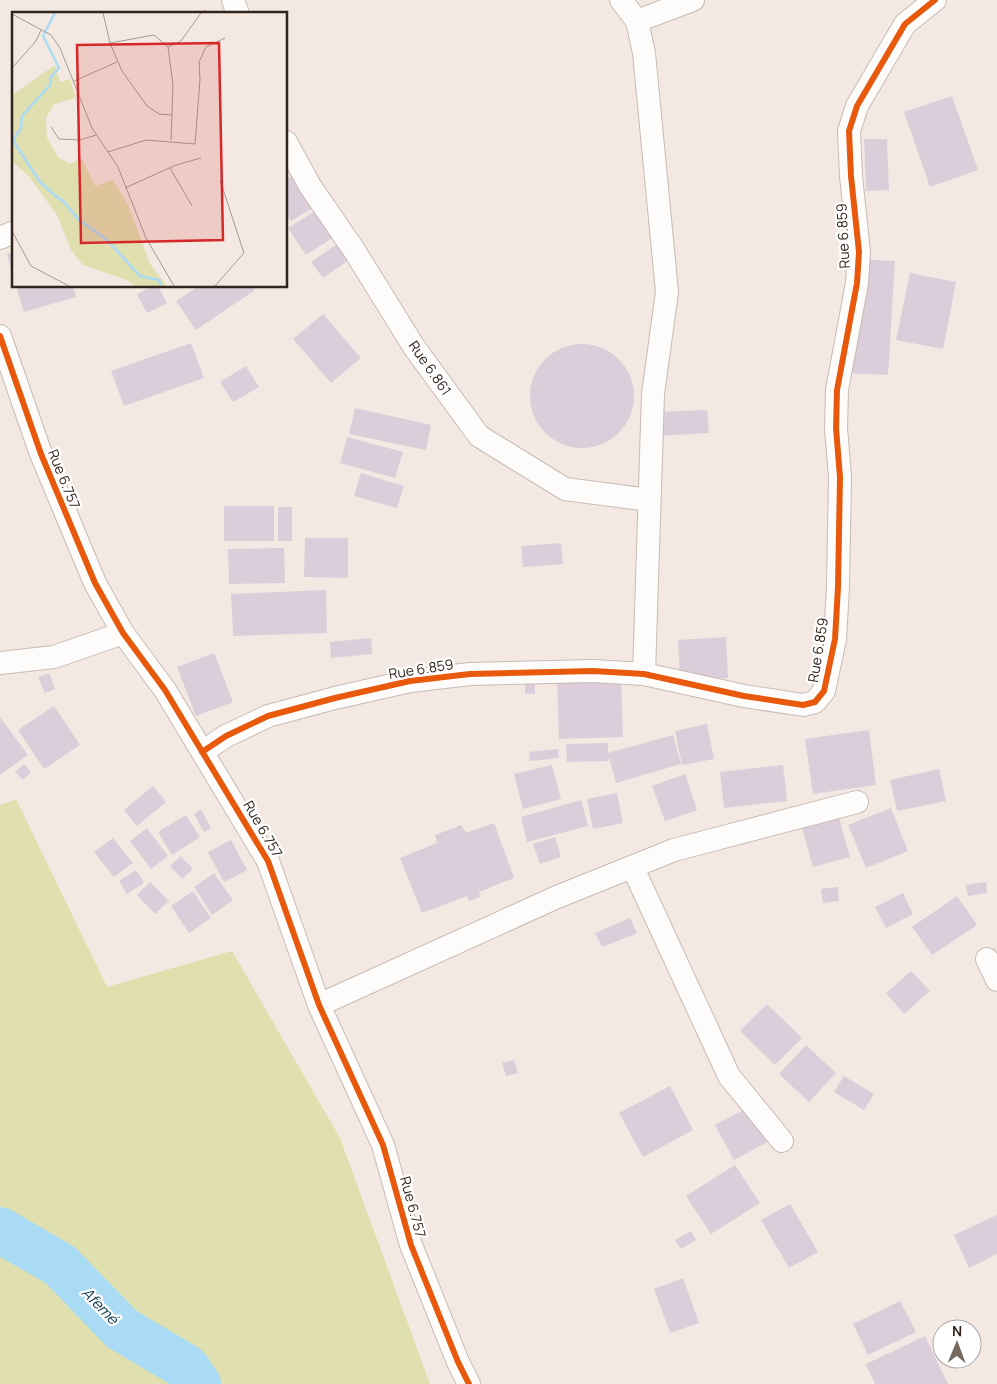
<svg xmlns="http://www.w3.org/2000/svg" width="997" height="1384" viewBox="0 0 997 1384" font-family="Manrope,sans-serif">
<rect width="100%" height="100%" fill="#f4e8e2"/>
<path fill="#e0dfb0" d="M 16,799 L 107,987 L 232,951 L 340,1138 L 430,1384 L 0,1384 L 0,805 Z"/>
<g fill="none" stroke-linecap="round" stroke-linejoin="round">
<path stroke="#a9dbf4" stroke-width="46" d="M 0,1230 L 60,1265 L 122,1329 L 186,1367 L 198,1384"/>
</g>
<path fill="#dbceda" d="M 206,9 L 208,14 L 194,14 Z
M 952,96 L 978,170 L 930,187 L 904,112 Z
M 864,139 L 887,139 L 889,190 L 866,191 Z
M 293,175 L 314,207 L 291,221 L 286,214 L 286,180 Z
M 317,210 L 334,237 L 306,255 L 288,228 Z
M 337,244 L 349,260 L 323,278 L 311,262 Z
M 14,252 L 14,277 L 13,277 L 7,254 Z
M 851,259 L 895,261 L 888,375 L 844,373 Z
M 910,273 L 956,282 L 943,349 L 896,340 Z
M 16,286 L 73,286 L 76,297 L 24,312 Z
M 153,286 L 158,286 L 167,303 L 147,313 L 137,294 Z
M 199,286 L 253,286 L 255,290 L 196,330 L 176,301 Z
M 323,314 L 361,358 L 331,383 L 293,339 Z
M 191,343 L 204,378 L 124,406 L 111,371 Z
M530 396a52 52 0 1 1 104 0a52 52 0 1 1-104 0Z
M 246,366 L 259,387 L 233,402 L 220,382 Z
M 355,408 L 431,425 L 426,450 L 349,434 Z
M 707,410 L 709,433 L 657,436 L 656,412 Z
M 347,437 L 403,452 L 395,478 L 340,463 Z
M 361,473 L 404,486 L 397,508 L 354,496 Z
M 224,506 L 274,506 L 274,541 L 224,541 Z
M 278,507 L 292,507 L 292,541 L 278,541 Z
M 305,538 L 348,538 L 348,578 L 304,577 Z
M 561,543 L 563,564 L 523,567 L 521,546 Z
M 284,548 L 285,583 L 229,584 L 228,549 Z
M 326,590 L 327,633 L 233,636 L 231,594 Z
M 726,637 L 728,678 L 680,681 L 678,640 Z
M 371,638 L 372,654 L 331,658 L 330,642 Z
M 214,653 L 233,702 L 196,716 L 177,667 Z
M 49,673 L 55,689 L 45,693 L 38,677 Z
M 621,677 L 623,737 L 559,739 L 557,679 Z
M 525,683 L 535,683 L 535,694 L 525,694 Z
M 54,706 L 80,745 L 44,769 L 18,730 Z
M 0,717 L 28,755 L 0,775 Z
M 707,724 L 714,759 L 682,765 L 675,731 Z
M 869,730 L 876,785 L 813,794 L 805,739 Z
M 673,735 L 681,764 L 616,783 L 609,757 L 609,761 L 567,762 L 566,744 L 608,743 L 608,753 Z
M 558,749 L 559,758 L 530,761 L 529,752 Z
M 24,764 L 31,772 L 23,780 L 15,772 Z
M 552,765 L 561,799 L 523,809 L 514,774 Z
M 783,765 L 787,801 L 724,808 L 720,772 Z
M 939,769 L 946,801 L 897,811 L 890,780 Z
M 685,774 L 697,810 L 665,821 L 652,786 Z
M 153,786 L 166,802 L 137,826 L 124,810 Z
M 617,793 L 623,823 L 593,829 L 587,799 Z
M 581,800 L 588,826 L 527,842 L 521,817 Z
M 891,808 L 908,851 L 866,868 L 848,825 Z
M 201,809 L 211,828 L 204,832 L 194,814 Z
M 838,814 L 850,857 L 813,867 L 801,824 Z
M 186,815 L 200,837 L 172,855 L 158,832 Z
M 494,823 L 514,878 L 479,892 L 480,897 L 469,901 L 467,896 L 422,913 L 400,858 L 437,843 L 435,835 L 461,825 L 466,833 Z
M 147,828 L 168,856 L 151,869 L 130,841 Z
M 555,837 L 561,857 L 540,864 L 533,844 Z
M 113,838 L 133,863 L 114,877 L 94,852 Z
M 231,840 L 247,870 L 224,882 L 208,852 Z
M 181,856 L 193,869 L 182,879 L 170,866 Z
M 136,870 L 144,883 L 127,894 L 119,881 Z
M 214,873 L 233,900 L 212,915 L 194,887 Z
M 150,882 L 169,901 L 155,914 L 137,895 Z
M 986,882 L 987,893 L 968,896 L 966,885 Z
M 838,887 L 839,901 L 823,903 L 821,889 Z
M 193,891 L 211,918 L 189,933 L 171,906 Z
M 903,893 L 913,914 L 886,928 L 875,907 Z
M 957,896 L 977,925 L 932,955 L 912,927 Z
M 630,918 L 637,933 L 602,947 L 595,933 Z
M 911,971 L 930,991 L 904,1014 L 886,993 Z
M 767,1004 L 802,1038 L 775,1065 L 740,1031 Z
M 806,1045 L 836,1073 L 809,1102 L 779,1074 Z
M 514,1060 L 518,1073 L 506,1076 L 502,1063 Z
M 844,1076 L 874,1094 L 864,1110 L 834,1092 Z
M 670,1086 L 693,1130 L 643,1157 L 619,1113 Z
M 757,1103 L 775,1138 L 734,1160 L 715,1125 Z
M 735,1165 L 760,1203 L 711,1234 L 686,1196 Z
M 790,1204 L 818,1252 L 789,1268 L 761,1220 Z
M 997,1215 L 997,1254 L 969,1268 L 954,1235 Z
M 691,1231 L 696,1240 L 681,1249 L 675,1240 Z
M 683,1278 L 699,1323 L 670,1333 L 654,1289 Z
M 900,1301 L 916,1332 L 868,1355 L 853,1324 Z
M 925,1336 L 948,1384 L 875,1384 L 866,1364 Z"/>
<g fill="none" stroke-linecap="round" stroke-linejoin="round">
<defs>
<path id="minor" d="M 233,0 L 238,14
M 621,0 L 637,21 L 644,53 L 667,292 L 653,394 L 644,674
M 637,21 L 693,0
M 286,142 L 310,186 L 354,250 L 414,347 L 479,436 L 565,489 L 649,500
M 0,238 L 14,232
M 0,336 L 41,454 L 95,583 L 123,633 L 165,690 L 268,861 L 319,1005 L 383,1145 L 411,1245 L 458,1362 L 469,1384
M 0,663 L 54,657 L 123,633
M 202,752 L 226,736 L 268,716 L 335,698 L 410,681 L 470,674 L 593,671 L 644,674 L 744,696 L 803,705 L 815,702 L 824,691 L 835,639 L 838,587 L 840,477 L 836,428 L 837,390 L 857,283 L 859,252 L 851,176 L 849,131 L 857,106 L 905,24 L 935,0
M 633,868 L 729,1076 L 782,1141
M 987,959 L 997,980
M 319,1005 L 557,897 L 674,850 L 857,802"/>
</defs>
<use href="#minor" stroke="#c7bbb5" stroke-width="24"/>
<use href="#minor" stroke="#fdfcfb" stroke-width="22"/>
<defs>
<path id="cycleway" d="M 0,336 L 41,454 L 95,583 L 123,633 L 165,690 L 268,861 L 319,1005 L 383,1145 L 411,1245 L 458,1362 L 469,1384
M 202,752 L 226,736 L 268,716 L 335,698 L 410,681 L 470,674 L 593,671 L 644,674 L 744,696 L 803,705 L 815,702 L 824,691 L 835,639 L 838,587 L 840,477 L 836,428 L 837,390 L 857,283 L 859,252 L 851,176 L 849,131 L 857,106 L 905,24 L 935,0"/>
</defs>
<use href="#cycleway" stroke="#fff" stroke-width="9"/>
<use href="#cycleway" stroke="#e8590c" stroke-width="6"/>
</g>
<g text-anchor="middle" stroke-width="4.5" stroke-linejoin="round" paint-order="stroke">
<g font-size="14" fill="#31241d" stroke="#fff">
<text transform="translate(843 236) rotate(-93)" y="5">Rue 6.859</text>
<text transform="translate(430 368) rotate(55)" y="5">Rue 6.861</text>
<text transform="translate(64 479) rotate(68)" y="5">Rue 6.757</text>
<text transform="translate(818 650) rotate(-81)" y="5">Rue 6.859</text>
<text transform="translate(421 669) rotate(-9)" y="5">Rue 6.859</text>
<text transform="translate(263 829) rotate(60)" y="5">Rue 6.757</text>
<text transform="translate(413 1207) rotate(75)" y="5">Rue 6.757</text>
</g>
<g font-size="15" font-style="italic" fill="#103d50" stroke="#fff">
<text transform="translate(100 1306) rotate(46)" y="5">Afemé</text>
</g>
</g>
<g transform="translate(12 12)">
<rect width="275" height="275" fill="#f4e8e2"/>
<path d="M 43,53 L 48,70 L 58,67 L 64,86 L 42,92 L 34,106 L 35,126 L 46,145 L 57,152 L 70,147 L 83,174 L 101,168 L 117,195 L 138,252 L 155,274 L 122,274 L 117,269 L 71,253 L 59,238 L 45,203 L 16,163 L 0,150 L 0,83 Z" fill="#e0dfb0"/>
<path fill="none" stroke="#a9dbf4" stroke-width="2.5" d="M 0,127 L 28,170 L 42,183 L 51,189 L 67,208 L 95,228 L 128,264 L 147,268 L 149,274M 1,128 L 9,116 L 10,104 L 38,73 L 39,65 L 47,56 L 31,24 L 43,1"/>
<path fill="none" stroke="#a69a93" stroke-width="1" d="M 91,1 L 98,31M 0,2 L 39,23 L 48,36 L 80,116 L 106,155 L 134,226 L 162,274M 156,35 L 169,29 L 189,1M 0,56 L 24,29 L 29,18M 62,69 L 105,50M 39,115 L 47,127 L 68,128 L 84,123M 159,128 L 161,73 L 156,35 L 142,23 L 98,31 L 110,59 L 135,94 L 147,102 L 159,103M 96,140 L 134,128 L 183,132 L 188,67 L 187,50 L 194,35 L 213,26M 158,156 L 180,194M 113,176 L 164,153 L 189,146M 0,219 L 19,254 L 57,274M 203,274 L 232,241 L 208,168"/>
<path fill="#d62828" fill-opacity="0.15" stroke="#d62828" stroke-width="2.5" d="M 207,31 L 211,228 L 69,231 L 65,33 Z"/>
<rect width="275" height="275" fill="none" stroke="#31241d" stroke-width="2.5"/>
</g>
<g transform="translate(957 1344) rotate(1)"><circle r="24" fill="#ffffff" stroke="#ada7a5"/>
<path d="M0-4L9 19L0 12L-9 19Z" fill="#756962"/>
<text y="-8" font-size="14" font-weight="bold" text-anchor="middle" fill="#31241d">N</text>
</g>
</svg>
